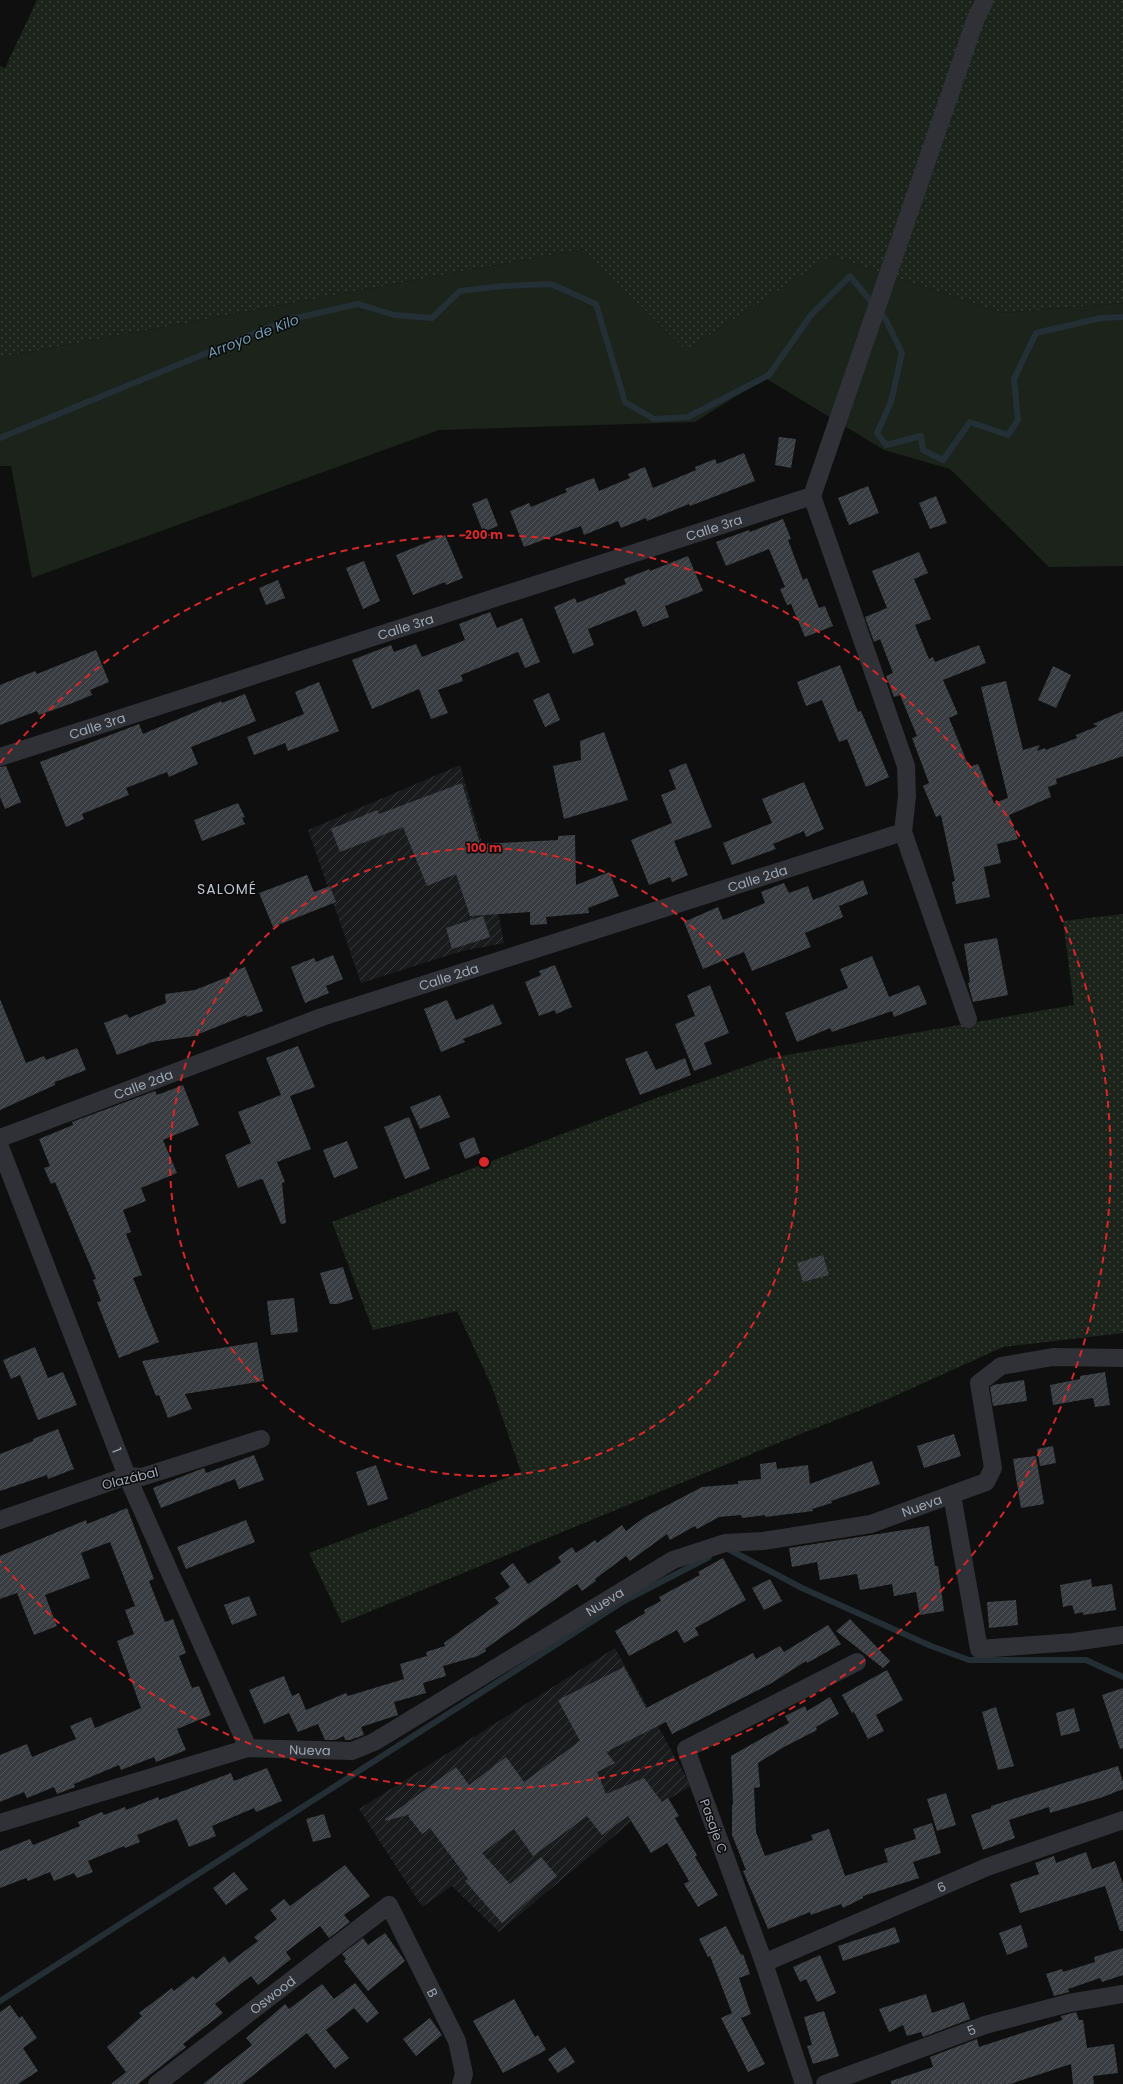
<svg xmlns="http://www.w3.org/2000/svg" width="1123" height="2084" viewBox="0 0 1123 2084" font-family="Poppins,sans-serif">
<defs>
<pattern id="industrial-furrows" width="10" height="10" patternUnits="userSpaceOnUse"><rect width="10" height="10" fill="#1a1b1d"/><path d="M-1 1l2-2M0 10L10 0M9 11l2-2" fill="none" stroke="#38393b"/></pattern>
<pattern id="garden-dots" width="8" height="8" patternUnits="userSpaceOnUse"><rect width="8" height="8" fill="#1b231b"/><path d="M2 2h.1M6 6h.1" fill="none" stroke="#39403a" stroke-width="1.8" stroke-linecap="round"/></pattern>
<pattern id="building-hatch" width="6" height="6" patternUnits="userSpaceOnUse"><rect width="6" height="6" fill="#393c40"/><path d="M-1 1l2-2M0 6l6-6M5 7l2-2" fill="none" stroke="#525559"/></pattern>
</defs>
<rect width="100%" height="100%" fill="#0f0f10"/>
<path fill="url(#industrial-furrows)" d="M 460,765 L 491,875 L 504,943 L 462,951 L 361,983 L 308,830 Z
M 615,1648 L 691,1786 L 632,1821 L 499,1932 L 452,1886 L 422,1907 L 359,1809 Z"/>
<path fill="#1b231b" d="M 583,249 L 686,350 L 831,256 L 1002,313 L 1123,303 L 1123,566 L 1049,567 L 950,469 L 884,450 L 765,378 L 695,422 L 439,430 L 32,578 L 11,466 L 0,466 L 0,356 L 7,356 Z"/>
<path fill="url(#garden-dots)" d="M 37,0 L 1123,0 L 1123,303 L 1002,313 L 831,256 L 686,350 L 583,249 L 7,356 L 0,356 L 0,66 L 5,68 Z
M 1123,914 L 1123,1333 L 1003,1347 L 886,1400 L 778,1443 L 342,1623 L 309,1553 L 521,1472 L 492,1387 L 457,1311 L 373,1330 L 332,1222 L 659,1097 L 770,1058 L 1074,1005 L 1063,921 Z"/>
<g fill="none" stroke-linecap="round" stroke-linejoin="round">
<path stroke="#242f35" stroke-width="6" d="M 0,438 L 287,320 L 358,304 L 394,315 L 432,318 L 460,291 L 503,286 L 551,284 L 596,304 L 625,402 L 654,419 L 688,417 L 769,375 L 811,315 L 850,276 L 886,320 L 902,353 L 891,402 L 877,433 L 886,445 L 921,436 L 923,450 L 943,460 L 970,422 L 1008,435 L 1018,420 L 1014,379 L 1036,333 L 1101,318 L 1123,317
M 726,1548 L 802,1588 L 931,1646 L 969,1660 L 1086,1660 L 1123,1677
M 0,2001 L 624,1601 L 709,1557"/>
</g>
<path fill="url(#building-hatch)" d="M 779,437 L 796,439 L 791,468 L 775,465 Z
M 744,453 L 755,481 L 690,506 L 689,504 L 647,521 L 646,518 L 621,528 L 618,521 L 584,535 L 581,526 L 524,547 L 510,511 L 529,503 L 531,507 L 567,492 L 565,489 L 594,478 L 599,491 L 630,478 L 628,474 L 645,467 L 653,488 L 696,470 L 695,467 L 715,459 L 717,464 Z
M 868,486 L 879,513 L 849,525 L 838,498 Z
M 936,496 L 947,523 L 930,529 L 919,503 Z
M 487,498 L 498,526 L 483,532 L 472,504 Z
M 783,519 L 791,539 L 788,540 L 803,580 L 807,578 L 819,608 L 825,606 L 833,626 L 805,637 L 791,604 L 787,605 L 780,589 L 785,587 L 769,549 L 726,566 L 716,542 L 749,530 L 750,532 Z
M 445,535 L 463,578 L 446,585 L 445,582 L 413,595 L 396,555 Z
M 919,552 L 928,573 L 914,579 L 931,619 L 915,625 L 929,659 L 933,657 L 935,662 L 979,645 L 986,663 L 943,680 L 958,714 L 949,718 L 969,767 L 978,764 L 994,803 L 1008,798 L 981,687 L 1006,681 L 1023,750 L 1040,745 L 1037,751 L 1045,748 L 1046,750 L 1077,738 L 1076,735 L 1098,726 L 1093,724 L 1123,711 L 1123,756 L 1056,779 L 1057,784 L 1048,787 L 1051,797 L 1009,815 L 1018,839 L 997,844 L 1001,863 L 984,867 L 990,897 L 956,904 L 952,882 L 955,881 L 941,815 L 936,817 L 923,786 L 929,783 L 912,738 L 917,736 L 900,695 L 894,697 L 886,676 L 893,673 L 880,639 L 874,642 L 865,617 L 887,608 L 872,571 Z
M 688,556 L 703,591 L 665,606 L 669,617 L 643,627 L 636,610 L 588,629 L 594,645 L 573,654 L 554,607 L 575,598 L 577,603 L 626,584 L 624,579 L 650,569 L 650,571 Z
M 364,561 L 380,601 L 363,609 L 346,568 Z
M 278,580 L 285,598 L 266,605 L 259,588 Z
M 490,612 L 497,628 L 522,618 L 540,662 L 525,668 L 518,652 L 461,675 L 463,681 L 438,690 L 448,713 L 431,719 L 419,689 L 372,709 L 352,660 L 391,645 L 394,652 L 416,644 L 422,657 L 465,640 L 459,624 Z
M 96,650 L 109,682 L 90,690 L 92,695 L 70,704 L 39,715 L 37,711 L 0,725 L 0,685 L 35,671 L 37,674 Z
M 840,665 L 858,712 L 861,711 L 889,777 L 866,787 L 847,739 L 839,742 L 822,700 L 806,706 L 797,682 Z
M 1053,666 L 1071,675 L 1056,708 L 1038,700 Z
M 319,682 L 339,731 L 288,751 L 285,743 L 254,755 L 247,737 L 304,714 L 295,692 Z
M 549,693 L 560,720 L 545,727 L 533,700 Z
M 245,694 L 256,721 L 191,747 L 198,764 L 169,777 L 167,772 L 126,788 L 129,795 L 82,814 L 84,819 L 66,827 L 40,762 L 139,724 L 143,734 L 221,701 L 222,703 Z
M 604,732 L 628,800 L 564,819 L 553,766 L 581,760 L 580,741 Z
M 686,763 L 712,827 L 674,841 L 688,875 L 672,882 L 670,877 L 649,885 L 631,840 L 672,823 L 661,795 L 676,789 L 669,770 Z
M 6,766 L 21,802 L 5,809 L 0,797 L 0,767 Z
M 804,782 L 824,829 L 806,837 L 804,831 L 773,844 L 776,849 L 732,865 L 723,843 L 772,823 L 762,799 Z
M 462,783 L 480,844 L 558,840 L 558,836 L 575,835 L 576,885 L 609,872 L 619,896 L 588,908 L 589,913 L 546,917 L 547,924 L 530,925 L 530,912 L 470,916 L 456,874 L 427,886 L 403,827 L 340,852 L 331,829 L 377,810 L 379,814 Z
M 238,803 L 245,817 L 242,818 L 245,824 L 202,841 L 194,820 Z
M 307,875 L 314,892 L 330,886 L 336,902 L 273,927 L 259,893 Z
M 863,880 L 868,894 L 839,906 L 843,917 L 805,933 L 811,947 L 752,971 L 744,952 L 703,969 L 684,922 L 718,907 L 723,920 L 765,903 L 761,892 L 784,883 L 789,893 L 808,886 L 813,900 Z
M 483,916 L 490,937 L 452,949 L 446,928 Z
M 997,938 L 1008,995 L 973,1002 L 968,983 L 970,982 L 964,944 Z
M 333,955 L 343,979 L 326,986 L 329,993 L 305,1003 L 291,967 L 314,958 L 316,962 Z
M 872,956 L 889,997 L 919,985 L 927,1004 L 894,1017 L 892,1011 L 832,1032 L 830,1028 L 797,1042 L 785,1013 L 848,988 L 840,969 Z
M 555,965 L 572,1007 L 556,1014 L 555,1010 L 539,1016 L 525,982 L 541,975 L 539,971 Z
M 245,967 L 263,1011 L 247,1017 L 246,1015 L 194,1036 L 152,1042 L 117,1055 L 104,1023 L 127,1014 L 129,1018 L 166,1003 L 165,994 L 195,990 L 230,976 L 229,973 Z
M 710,985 L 729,1033 L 704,1043 L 712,1064 L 694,1071 L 675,1024 L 695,1016 L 687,995 Z
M 0,999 L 26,1063 L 44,1056 L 46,1060 L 77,1048 L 86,1070 L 55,1082 L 55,1085 L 0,1110 Z
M 447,1000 L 456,1020 L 493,1004 L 502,1024 L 463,1039 L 465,1042 L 441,1052 L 424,1009 Z
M 298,1046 L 315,1087 L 290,1096 L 311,1149 L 277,1162 L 285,1182 L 282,1183 L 286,1223 L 281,1224 L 263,1180 L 261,1179 L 238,1188 L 225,1155 L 251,1143 L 238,1112 L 281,1095 L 266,1058 Z
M 647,1051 L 656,1070 L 685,1058 L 691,1075 L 640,1095 L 625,1059 Z
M 183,1085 L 199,1125 L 163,1140 L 177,1173 L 141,1188 L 146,1201 L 123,1210 L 131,1232 L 126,1234 L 142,1275 L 133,1278 L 159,1342 L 119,1358 L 97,1302 L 101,1301 L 93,1280 L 96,1279 L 55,1182 L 51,1184 L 44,1168 L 50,1166 L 39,1139 L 73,1125 L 72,1122 L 155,1091 L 157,1095 Z
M 440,1095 L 450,1117 L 420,1129 L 410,1107 Z
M 409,1117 L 430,1169 L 405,1179 L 384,1127 Z
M 474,1137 L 480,1153 L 465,1159 L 459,1143 Z
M 347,1141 L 358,1168 L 334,1178 L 323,1150 Z
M 823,1255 L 829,1275 L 803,1282 L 797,1263 Z
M 343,1267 L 353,1299 L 337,1304 L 330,1304 L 320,1273 Z
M 294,1298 L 298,1332 L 271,1335 L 267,1301 Z
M 257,1342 L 264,1381 L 185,1394 L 192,1409 L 168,1418 L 159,1395 L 156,1396 L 142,1361 Z
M 35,1347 L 48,1378 L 63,1372 L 77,1405 L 38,1420 L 20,1375 L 11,1379 L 3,1360 Z
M 1105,1372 L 1110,1405 L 1095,1407 L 1093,1398 L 1053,1405 L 1050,1385 L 1080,1379 L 1080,1376 Z
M 1024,1380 L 1027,1401 L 993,1406 L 990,1387 L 993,1385 Z
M 58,1429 L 74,1469 L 48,1479 L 47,1475 L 0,1491 L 0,1454 L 33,1441 L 33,1439 Z
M 954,1434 L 961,1456 L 924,1468 L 917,1446 Z
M 1053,1446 L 1056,1463 L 1040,1466 L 1037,1449 Z
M 254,1455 L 264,1480 L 239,1489 L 235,1479 L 161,1508 L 153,1488 L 201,1469 L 204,1468 L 206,1473 Z
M 1036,1456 L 1044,1504 L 1021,1508 L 1013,1459 Z
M 872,1461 L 880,1484 L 831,1501 L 832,1503 L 812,1509 L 813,1511 L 765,1517 L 765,1515 L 742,1518 L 741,1515 L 719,1517 L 697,1529 L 695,1526 L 670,1540 L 667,1534 L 630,1561 L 626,1556 L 595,1579 L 596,1581 L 582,1591 L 577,1584 L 485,1649 L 486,1651 L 478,1656 L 443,1666 L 446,1676 L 423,1683 L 426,1693 L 394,1702 L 398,1715 L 361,1727 L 364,1735 L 350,1740 L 345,1740 L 344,1736 L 335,1740 L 325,1740 L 318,1724 L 298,1732 L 289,1713 L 264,1724 L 249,1690 L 284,1676 L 292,1696 L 299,1693 L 306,1710 L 346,1693 L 348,1696 L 404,1679 L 400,1664 L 427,1656 L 426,1652 L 445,1646 L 444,1643 L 499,1603 L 495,1598 L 510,1587 L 500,1573 L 513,1563 L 528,1584 L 561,1562 L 558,1557 L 572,1547 L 576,1553 L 595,1540 L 597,1543 L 622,1525 L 626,1531 L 645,1517 L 702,1487 L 738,1484 L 738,1481 L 761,1479 L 760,1464 L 776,1462 L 777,1469 L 808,1465 L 810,1484 Z
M 376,1465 L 388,1499 L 368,1506 L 356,1472 Z
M 127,1508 L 154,1579 L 149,1581 L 165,1622 L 173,1619 L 186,1653 L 179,1656 L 192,1688 L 199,1686 L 211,1715 L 177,1729 L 186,1750 L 156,1762 L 154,1757 L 121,1770 L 119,1765 L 74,1784 L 75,1787 L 57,1794 L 54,1787 L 27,1798 L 24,1792 L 0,1802 L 0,1755 L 27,1744 L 32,1757 L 76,1739 L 70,1726 L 91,1717 L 95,1728 L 141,1708 L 117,1641 L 134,1634 L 125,1610 L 135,1606 L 110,1542 L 81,1553 L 90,1578 L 45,1595 L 57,1626 L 34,1635 L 17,1593 L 0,1599 L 0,1556 L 86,1520 L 87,1524 Z
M 246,1520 L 255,1542 L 186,1569 L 177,1547 Z
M 929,1526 L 935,1566 L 938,1566 L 944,1611 L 920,1615 L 916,1592 L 894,1596 L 892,1584 L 860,1590 L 857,1574 L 820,1580 L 817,1562 L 792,1567 L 789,1548 Z
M 723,1558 L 746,1600 L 695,1628 L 699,1635 L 684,1643 L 677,1630 L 629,1656 L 615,1631 L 645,1613 L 644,1610 L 661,1601 L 659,1597 L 700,1575 L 698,1572 Z
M 770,1579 L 782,1601 L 764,1610 L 752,1588 Z
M 1091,1579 L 1092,1587 L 1112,1584 L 1116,1610 L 1083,1615 L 1083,1612 L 1075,1614 L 1072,1605 L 1063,1607 L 1060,1585 Z
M 249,1596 L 257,1615 L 232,1625 L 224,1605 Z
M 1016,1600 L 1018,1625 L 989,1628 L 987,1602 Z
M 850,1619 L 890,1661 L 883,1668 L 836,1631 Z
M 828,1625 L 841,1644 L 807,1663 L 806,1661 L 770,1684 L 672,1734 L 666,1722 L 606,1752 L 615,1763 L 597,1772 L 606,1794 L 644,1778 L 662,1802 L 668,1798 L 679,1816 L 675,1818 L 697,1855 L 695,1857 L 718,1895 L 698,1907 L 684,1884 L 689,1881 L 667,1843 L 651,1853 L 628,1816 L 602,1835 L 587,1816 L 533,1856 L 514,1829 L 482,1853 L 510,1884 L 541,1857 L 557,1876 L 502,1923 L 465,1881 L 468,1879 L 430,1828 L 422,1834 L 408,1816 L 411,1814 L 385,1821 L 385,1819 L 456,1767 L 469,1785 L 506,1757 L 524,1782 L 580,1741 L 558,1700 L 624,1667 L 646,1708 L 753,1653 L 756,1659 L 780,1646 L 784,1652 Z
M 887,1670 L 903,1700 L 876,1715 L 884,1731 L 868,1739 L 854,1712 L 852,1713 L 842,1695 Z
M 1123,1688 L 1123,1748 L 1120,1749 L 1102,1695 Z
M 830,1697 L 839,1714 L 816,1727 L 817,1730 L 784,1747 L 758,1763 L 760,1787 L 754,1788 L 756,1832 L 765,1856 L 813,1840 L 811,1835 L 829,1829 L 845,1876 L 888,1862 L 884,1849 L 916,1839 L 913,1829 L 932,1823 L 941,1853 L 913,1862 L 919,1878 L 863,1896 L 863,1898 L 843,1908 L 841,1904 L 811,1915 L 810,1912 L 768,1929 L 743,1871 L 746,1870 L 732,1835 L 732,1805 L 733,1805 L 731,1756 L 789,1723 L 785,1716 L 805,1706 L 807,1711 Z
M 996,1707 L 1014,1766 L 998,1770 L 982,1712 Z
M 1074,1708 L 1080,1731 L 1061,1736 L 1056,1713 Z
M 1118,1766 L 1123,1782 L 1123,1789 L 1103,1797 L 1050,1813 L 1049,1807 L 1009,1820 L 1015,1838 L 983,1850 L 971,1815 L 991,1808 L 991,1806 Z
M 267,1768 L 282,1801 L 256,1812 L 254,1808 L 212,1826 L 216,1836 L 189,1847 L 177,1819 L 137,1835 L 140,1842 L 125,1848 L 124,1846 L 88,1861 L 93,1872 L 77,1878 L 74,1873 L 54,1881 L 50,1872 L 28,1881 L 26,1878 L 0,1888 L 0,1851 L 30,1839 L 33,1845 L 80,1826 L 78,1822 L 102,1812 L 104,1815 L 125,1807 L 126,1810 L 158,1797 L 159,1800 L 231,1773 L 234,1781 Z
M 946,1793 L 956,1825 L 937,1831 L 927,1799 Z
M 324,1814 L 331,1837 L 313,1842 L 306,1819 Z
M 1086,1852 L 1092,1869 L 1115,1861 L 1123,1884 L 1123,1931 L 1120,1931 L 1105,1886 L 1020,1913 L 1010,1884 L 1039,1874 L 1035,1863 L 1054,1856 L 1056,1863 Z
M 345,1865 L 370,1896 L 344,1915 L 350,1922 L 329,1938 L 320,1926 L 286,1952 L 291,1959 L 258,1985 L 251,1976 L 215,2004 L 223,2013 L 183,2044 L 186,2047 L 138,2084 L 111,2084 L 126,2072 L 107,2047 L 142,2016 L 139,2013 L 172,1988 L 174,1991 L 193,1976 L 196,1979 L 224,1956 L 229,1963 L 258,1941 L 254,1937 L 277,1919 L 270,1910 L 284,1899 L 290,1906 Z
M 234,1872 L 248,1889 L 226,1905 L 213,1888 Z
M 1021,1925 L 1028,1947 L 1007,1955 L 999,1933 Z
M 726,1926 L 741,1955 L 743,1954 L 750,1974 L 739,1978 L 751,2014 L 741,2018 L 765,2064 L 748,2072 L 721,2018 L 732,2013 L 710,1956 L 708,1957 L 699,1939 Z
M 895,1927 L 900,1942 L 843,1961 L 838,1946 Z
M 385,1933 L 405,1961 L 368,1991 L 344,1961 L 346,1959 L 342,1954 L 363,1938 L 368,1945 Z
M 1123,1948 L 1123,1975 L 1102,1982 L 1100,1978 L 1068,1989 L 1069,1992 L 1054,1996 L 1046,1974 L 1062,1969 L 1063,1972 L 1095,1962 L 1094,1957 Z
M 820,1955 L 836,1993 L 817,2002 L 806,1979 L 800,1982 L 793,1967 Z
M 355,1983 L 379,2013 L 367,2023 L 354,2008 L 326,2030 L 349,2058 L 335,2069 L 307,2033 L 242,2084 L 203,2084 L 252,2045 L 246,2038 L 285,2004 L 289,2009 L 322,1984 L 334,1999 Z
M 926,1994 L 932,2013 L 964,2002 L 970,2019 L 923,2037 L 921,2032 L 907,2036 L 903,2025 L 889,2032 L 879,2009 Z
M 514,1999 L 535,2037 L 538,2035 L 546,2050 L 503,2073 L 473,2021 Z
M 10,2005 L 19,2018 L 22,2016 L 37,2038 L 23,2048 L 38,2071 L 18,2084 L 0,2084 L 0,2012 Z
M 824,2011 L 839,2056 L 813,2064 L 807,2046 L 812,2045 L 804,2017 Z
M 1076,2012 L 1079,2020 L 1083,2020 L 1087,2048 L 1114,2044 L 1118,2073 L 1093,2076 L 1094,2084 L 1073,2084 L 1071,2064 L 1010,2084 L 891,2084 L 891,2081 L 933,2067 L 930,2057 L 977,2039 L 979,2047 L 1062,2020 L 1061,2016 Z
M 430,2018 L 442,2035 L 416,2056 L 403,2039 Z
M 565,2047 L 575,2062 L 558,2073 L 548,2059 Z"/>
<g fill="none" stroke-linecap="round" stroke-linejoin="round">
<g stroke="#2f3136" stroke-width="18">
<path id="s1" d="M 0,757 L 812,496"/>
<path d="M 968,1019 L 903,832 L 907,796 L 906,766 L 812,496 L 976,18 L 985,0"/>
<path id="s2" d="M 0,1138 L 322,1017 L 903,832"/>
<path id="s3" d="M 0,1147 L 127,1476 L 248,1748"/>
<path d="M 952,1495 L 979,1649 L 1074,1642 L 1123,1635"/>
<path d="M 0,1520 L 127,1476 L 142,1477 L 261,1439"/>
<path id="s4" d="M 0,1823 L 248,1748 L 352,1751 L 374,1742 L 673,1560 L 725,1543 L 763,1541 L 871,1524 L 986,1482 L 993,1468 L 979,1383 L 1001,1366 L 1053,1357 L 1123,1358"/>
<path id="s5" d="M 764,1963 L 987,1867 L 1123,1820"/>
<path id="s6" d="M 157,2084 L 389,1905 L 457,2041 L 464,2074 L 461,2084"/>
<path d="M 804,2084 L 764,1963 L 686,1749 L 857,1662"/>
<path id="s7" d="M 825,2084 L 985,2025 L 1069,2003 L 1123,1994"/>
</g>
</g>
<g fill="none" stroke="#d62828" stroke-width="2" stroke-dasharray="7 5">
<circle cx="484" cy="1162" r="314"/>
<path d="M0 763A627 627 0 1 1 0 1561"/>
</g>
<g text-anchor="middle" stroke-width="3" stroke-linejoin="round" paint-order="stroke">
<g font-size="13" fill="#9ea7b3" stroke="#0a0a0b">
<text dy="5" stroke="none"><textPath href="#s1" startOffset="750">Calle 3ra</textPath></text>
<text dy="5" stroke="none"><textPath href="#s1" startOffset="426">Calle 3ra</textPath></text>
<text dy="5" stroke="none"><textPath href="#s1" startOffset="102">Calle 3ra</textPath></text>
<text dy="5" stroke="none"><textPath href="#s2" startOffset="801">Calle 2da</textPath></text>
<text dy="5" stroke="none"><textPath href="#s2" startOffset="477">Calle 2da</textPath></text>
<text dy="5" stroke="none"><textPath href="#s2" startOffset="153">Calle 2da</textPath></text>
<text dy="5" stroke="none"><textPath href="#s3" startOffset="325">1</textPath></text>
<text transform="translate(130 1478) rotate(-14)" y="5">Olazábal</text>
<text dy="5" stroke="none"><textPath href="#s4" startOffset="993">Nueva</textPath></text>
<text dy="5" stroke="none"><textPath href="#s4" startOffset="657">Nueva</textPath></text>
<text dy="5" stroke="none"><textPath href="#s4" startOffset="321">Nueva</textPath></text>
<text transform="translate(714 1826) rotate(70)" y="5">Pasaje C</text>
<text dy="5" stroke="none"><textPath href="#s5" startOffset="193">6</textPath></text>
<text dy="5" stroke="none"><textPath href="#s6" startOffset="391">B</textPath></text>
<text dy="5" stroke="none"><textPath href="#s6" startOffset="146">Oswood</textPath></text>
<text dy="5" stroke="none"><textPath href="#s7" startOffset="156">5</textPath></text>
</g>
<g font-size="14" font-style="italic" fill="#709cb3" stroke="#0a0a0b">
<text transform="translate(253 336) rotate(-21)" y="5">Arroyo de Kilo</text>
</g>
<g font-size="14" letter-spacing="1" fill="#bfc5cf" stroke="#0a0a0b">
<text x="227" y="894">SALOMÉ</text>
</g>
</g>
<circle cx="484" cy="1162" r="6" fill="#d62828" stroke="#0a0a0b" stroke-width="2"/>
<g font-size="12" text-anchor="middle" font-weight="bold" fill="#d62828" stroke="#0a0a0b" stroke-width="3" stroke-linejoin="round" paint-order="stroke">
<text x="484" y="539">200 m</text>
<text x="484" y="852">100 m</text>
</g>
</svg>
